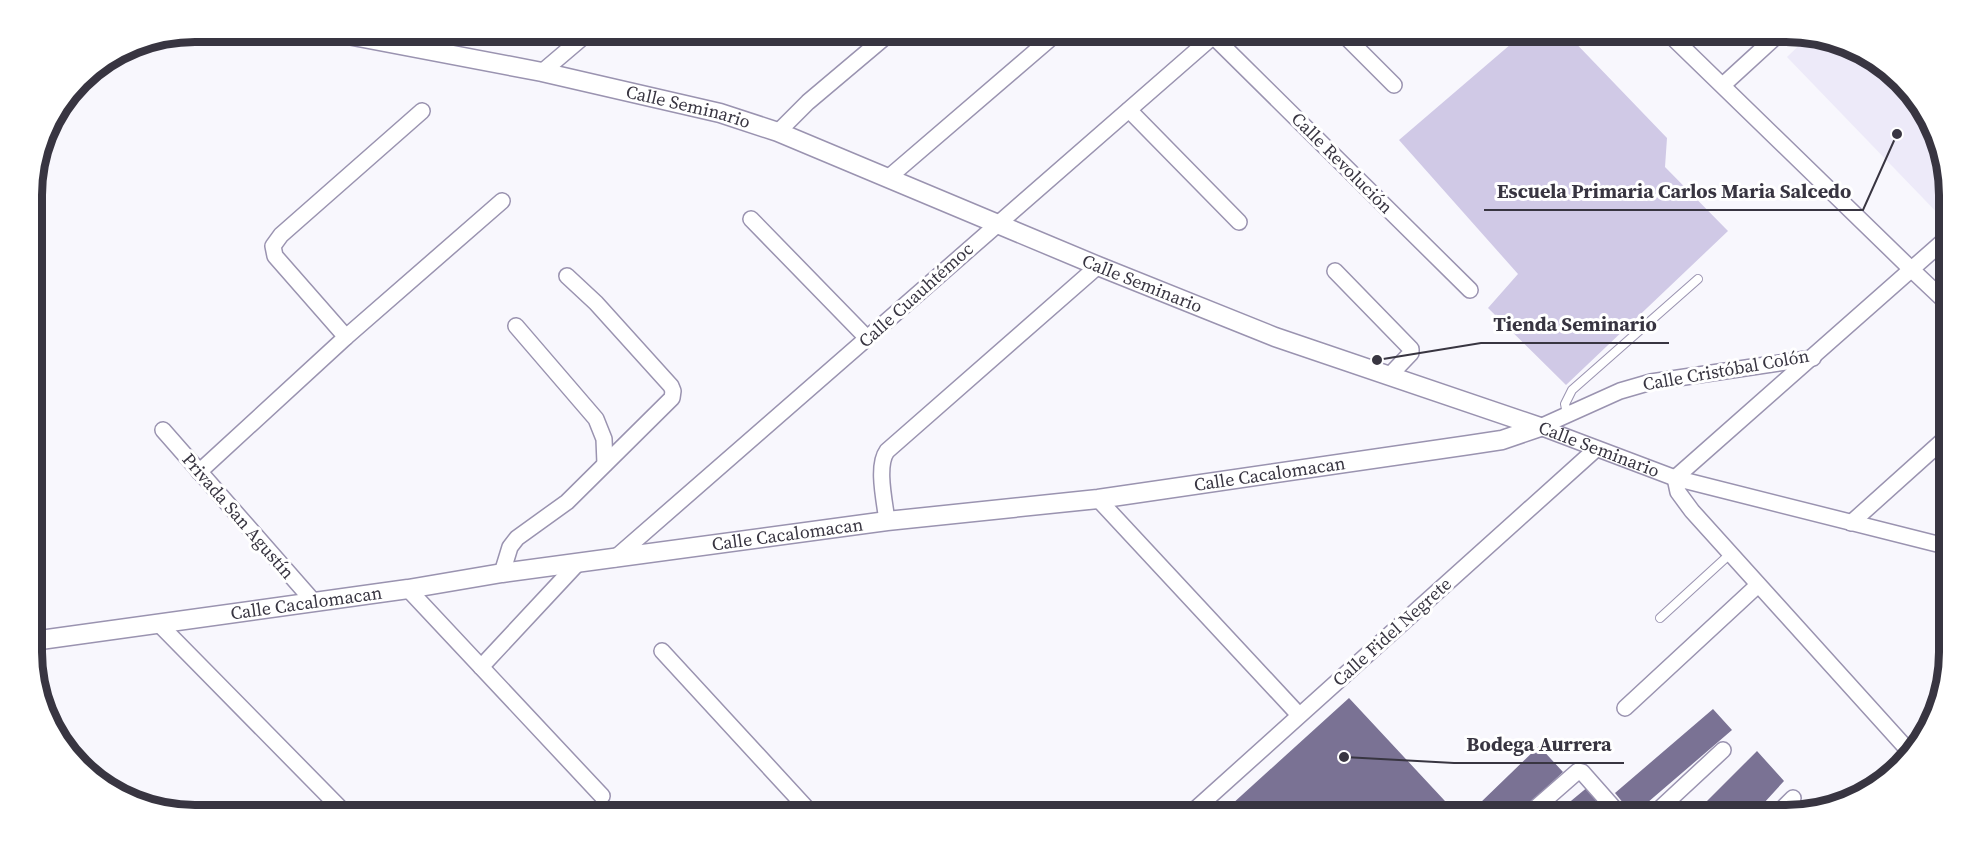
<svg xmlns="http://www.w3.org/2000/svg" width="1981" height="847" viewBox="0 0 1981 847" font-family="'Source Serif 4',serif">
<rect width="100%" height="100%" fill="#f8f7fd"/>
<path fill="#edeaf9" d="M 1809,36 L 1848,44 L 1916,95 L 1948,173 L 1948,224 L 1787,57 Z"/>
<path fill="#d0c9e6" d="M 1525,32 L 1565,32 L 1667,138 L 1665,167 L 1728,231 L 1566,385 L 1488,308 L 1518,274 L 1399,140 Z"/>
<path fill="#7a7294" d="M 1349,698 L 1458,815 L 1220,815 Z
M 1713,709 L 1732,730 L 1633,815 L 1615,793 Z
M 1539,746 L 1563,772 L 1517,815 L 1491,815 L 1479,804 Z
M 1757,751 L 1784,781 L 1753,815 L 1693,815 Z
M 1589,786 L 1616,815 L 1554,815 Z"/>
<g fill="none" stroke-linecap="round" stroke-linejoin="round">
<defs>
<path id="service" d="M 1567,414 L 1565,404 L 1572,390 L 1698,279
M 1660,618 L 1730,554"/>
<g id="minor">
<path d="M 1341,32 L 1394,85"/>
<path d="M 1667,32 L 1911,269 L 1948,304"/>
<path d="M 1213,36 L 1470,290"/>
<path d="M 542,72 L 589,32"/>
<path d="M 1723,85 L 1781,32"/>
<path d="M 1129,110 L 1239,222"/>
<path d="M 778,132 L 808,102 L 891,32"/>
<path d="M 888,178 L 1058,32"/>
<path d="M 751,219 L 867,338"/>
<path d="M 1335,271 L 1411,349 L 1411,353 L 1390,375"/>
<path d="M 516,326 L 596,419 L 604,439 L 605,464"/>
<path d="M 346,337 L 275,256 L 273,246 L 281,235 L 422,111"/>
<path id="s1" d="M 1540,427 L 1675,478 L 1949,547"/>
<path d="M 1540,427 L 1620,391 L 1651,382 L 1813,358"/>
<path d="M 163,430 L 314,602"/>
<path d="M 199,472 L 346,337 L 502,201"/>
<path d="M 1675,478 L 1948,237"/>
<path d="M 1675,478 L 1678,492 L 1692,511 L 1908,750"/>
<path d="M 1098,499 L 1299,715"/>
<path d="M 887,521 C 885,503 876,466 887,451 L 1098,266"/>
<path d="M 1851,523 L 1949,435"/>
<path d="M 614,559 L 1218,32"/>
<path d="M 502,573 L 510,547 L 517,538 L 567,502 L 672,398 L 673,391 L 671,386 L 596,303 L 567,276"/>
<path d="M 408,589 L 602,796"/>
<path d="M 159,624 L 346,814"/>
<path d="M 662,651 L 813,815"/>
<path d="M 481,667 L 578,563"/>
<path d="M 1625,708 L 1758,585"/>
<path d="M 1530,813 L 1578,771 L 1582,772 L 1620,815"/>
<path d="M 1189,815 L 1596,449"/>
<path d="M 1653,815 L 1723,750"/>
<path d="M 1776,815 L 1793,798"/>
</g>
<g id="tertiary">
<path id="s2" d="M 332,32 L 542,72 L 720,113 L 778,132 L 1098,266 L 1275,337 L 1540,427"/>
<path id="s3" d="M 33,641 L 408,589 L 502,573 L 887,521 L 1098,499 L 1469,445 L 1502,440 L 1540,427"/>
</g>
</defs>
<use href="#service" stroke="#9a93b0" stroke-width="10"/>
<use href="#minor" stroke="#9a93b0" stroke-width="18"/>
<use href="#tertiary" stroke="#9a93b0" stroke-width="21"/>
<use href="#service" stroke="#fff" stroke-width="8"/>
<use href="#minor" stroke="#fff" stroke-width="15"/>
<use href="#tertiary" stroke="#fff" stroke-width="18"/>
</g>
<g text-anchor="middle" stroke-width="6" stroke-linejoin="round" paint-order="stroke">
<g font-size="18" fill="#383541" stroke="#fff">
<text dy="6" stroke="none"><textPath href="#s2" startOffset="364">Calle Seminario</textPath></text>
<text transform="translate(1342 163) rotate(45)" y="6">Calle Revolución</text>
<text dy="6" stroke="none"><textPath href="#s2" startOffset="852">Calle Seminario</textPath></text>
<text transform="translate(916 295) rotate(-42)" y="6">Calle Cuauhtémoc</text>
<text transform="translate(1726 370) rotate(-10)" y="6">Calle Cristóbal Colón</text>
<text dy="6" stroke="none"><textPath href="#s1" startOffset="63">Calle Seminario</textPath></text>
<text dy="6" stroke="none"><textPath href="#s3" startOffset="1248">Calle Cacalomacan</textPath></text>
<text transform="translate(238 516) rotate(49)" y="6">Privada San Agustín</text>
<text dy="6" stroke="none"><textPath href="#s3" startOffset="762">Calle Cacalomacan</textPath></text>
<text dy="6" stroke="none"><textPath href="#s3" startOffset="276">Calle Cacalomacan</textPath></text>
<text transform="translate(1392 632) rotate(-42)" y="6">Calle Fidel Negrete</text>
</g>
</g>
<path d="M0 0H1981V847H0ZM195 42H1786A153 153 0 0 1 1939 195V652A153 153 0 0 1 1786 805H195A153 153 0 0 1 42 652V195A153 153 0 0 1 195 42Z" fill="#fff" fill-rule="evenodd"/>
<path fill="none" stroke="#383541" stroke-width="8" d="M195 42H1786A153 153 0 0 1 1939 195V652A153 153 0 0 1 1786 805H195A153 153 0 0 1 42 652V195A153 153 0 0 1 195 42Z"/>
<path fill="none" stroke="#383541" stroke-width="2" d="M1897 134L1863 210H1484M1377 360L1481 343H1669M1344 757L1454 763H1624"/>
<g fill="#383541" stroke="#fff" stroke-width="2">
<circle cx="1897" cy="134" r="6"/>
<circle cx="1377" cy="360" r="6"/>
<circle cx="1344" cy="757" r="6"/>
</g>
<g font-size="20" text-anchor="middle" font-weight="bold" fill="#383541" stroke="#fff" stroke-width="6" stroke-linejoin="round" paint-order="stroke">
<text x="1674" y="198">Escuela Primaria Carlos Maria Salcedo</text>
<text x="1575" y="331">Tienda Seminario</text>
<text x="1539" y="751">Bodega Aurrera</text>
</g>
</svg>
